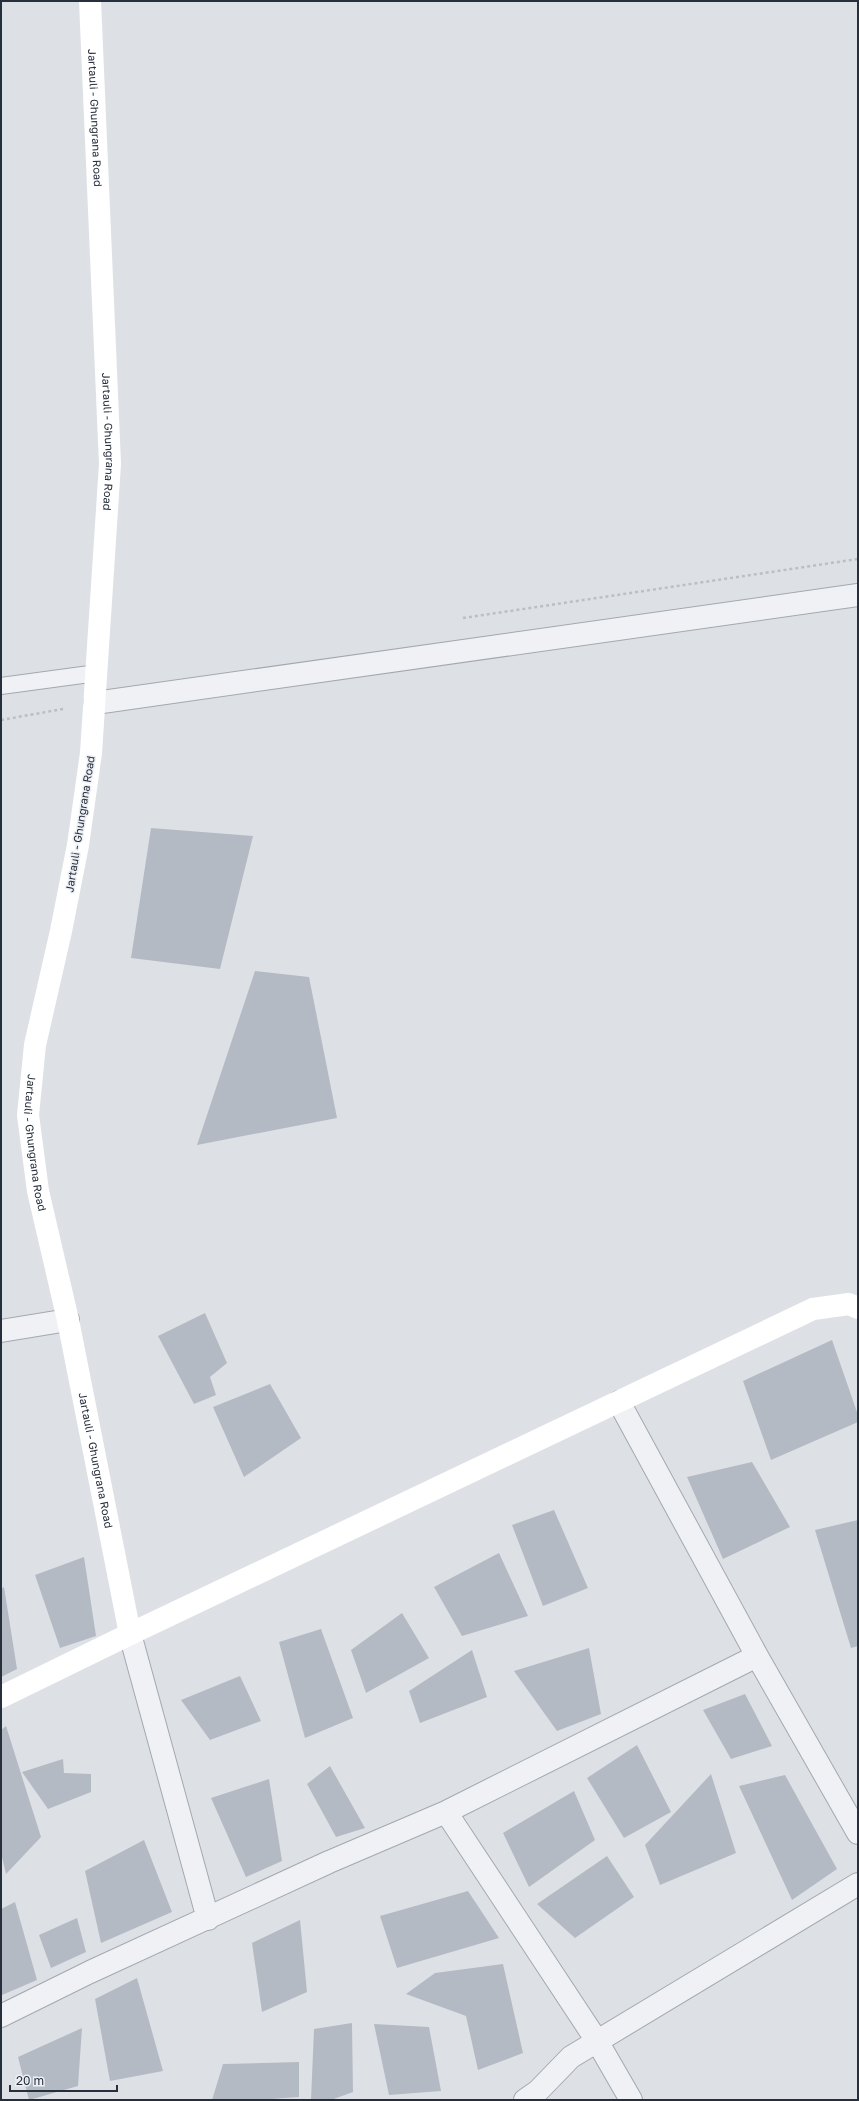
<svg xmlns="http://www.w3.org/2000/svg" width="859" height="2101" viewBox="0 0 859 2101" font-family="'Golos Text',sans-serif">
<rect width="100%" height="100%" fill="#dde1e6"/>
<path fill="#b4bac3" d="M 151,828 L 253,836 L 220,969 L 131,958 Z
M 255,971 L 309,977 L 337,1118 L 197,1145 Z
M 205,1313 L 227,1363 L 210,1377 L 216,1395 L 194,1404 L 158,1336 Z
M 832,1340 L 858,1415 L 858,1422 L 771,1460 L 743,1381 Z
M 270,1384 L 301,1438 L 244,1477 L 213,1407 Z
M 752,1462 L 790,1527 L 723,1559 L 687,1477 Z
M 554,1510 L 588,1588 L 543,1606 L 512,1525 Z
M 858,1520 L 858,1646 L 851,1648 L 815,1530 Z
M 499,1553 L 528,1616 L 462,1636 L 434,1587 Z
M 84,1557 L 96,1636 L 60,1648 L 35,1575 Z
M 4,1587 L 17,1669 L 1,1677 L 1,1589 Z
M 402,1613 L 429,1658 L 366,1693 L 351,1650 Z
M 321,1629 L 353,1718 L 305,1738 L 279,1642 Z
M 589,1648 L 601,1714 L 557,1731 L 514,1671 Z
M 472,1650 L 487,1697 L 420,1723 L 409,1691 Z
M 240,1676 L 261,1721 L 210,1740 L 181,1700 Z
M 745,1694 L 772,1746 L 731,1759 L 703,1710 Z
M 6,1726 L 41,1837 L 6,1874 L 1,1853 L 1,1730 Z
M 637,1745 L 671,1812 L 624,1838 L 587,1778 Z
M 63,1759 L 64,1773 L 91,1774 L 91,1792 L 48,1809 L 22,1772 Z
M 330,1766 L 365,1828 L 336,1837 L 307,1784 Z
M 711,1774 L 736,1853 L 660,1885 L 645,1845 Z
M 785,1775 L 837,1869 L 792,1900 L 739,1786 Z
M 269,1779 L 282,1861 L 246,1877 L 211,1798 Z
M 574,1791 L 595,1840 L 529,1887 L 503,1833 Z
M 144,1840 L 172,1912 L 101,1943 L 85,1871 Z
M 607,1856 L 634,1897 L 575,1938 L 537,1904 Z
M 468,1891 L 499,1938 L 397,1968 L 380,1916 Z
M 15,1902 L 37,1980 L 2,1995 L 1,1909 Z
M 77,1918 L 86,1952 L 51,1968 L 39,1935 Z
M 300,1920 L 307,1992 L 262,2012 L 252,1943 Z
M 503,1964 L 523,2053 L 478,2070 L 466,2016 L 406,1994 L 435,1973 Z
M 137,1978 L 163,2071 L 110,2081 L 95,1999 Z
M 352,2023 L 353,2092 L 331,2100 L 311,2100 L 314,2029 Z
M 374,2024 L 429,2027 L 441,2091 L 389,2095 Z
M 82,2028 L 78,2086 L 29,2100 L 18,2057 Z
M 299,2062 L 299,2097 L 258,2100 L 212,2100 L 223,2064 Z"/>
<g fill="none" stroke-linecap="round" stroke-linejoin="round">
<defs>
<path id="lane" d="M 1,686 L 97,673"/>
<path id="street" d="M 95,703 L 858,595
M 1,1331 L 68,1320
M 619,1402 L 757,1656 L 858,1833
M 130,1634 L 208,1919
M 446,1812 L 597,2041 L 631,2100
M 1,2016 L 90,1972 L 329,1862 L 446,1812 L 757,1656
M 525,2100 L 538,2091 L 571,2057 L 858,1884"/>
</defs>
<use href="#lane" stroke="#a3a8b0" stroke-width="18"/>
<use href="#street" stroke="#a3a8b0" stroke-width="24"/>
<path stroke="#bbbfc5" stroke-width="2.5" stroke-dasharray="3 3" stroke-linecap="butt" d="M 463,618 L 858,559
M 1,720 L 63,709"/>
<use href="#lane" stroke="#eff1f5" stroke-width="16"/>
<use href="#street" stroke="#eff1f5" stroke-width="22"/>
<g stroke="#fff" stroke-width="22">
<path id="s1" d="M 90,1 L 110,464 L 91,753 L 78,845 L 61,931 L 35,1045 L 28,1115 L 38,1191 L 68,1320 L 130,1634"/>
<path d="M 1,1697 L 130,1634 L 813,1309 L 849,1304 L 858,1308"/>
</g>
</g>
<g text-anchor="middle" stroke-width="3" stroke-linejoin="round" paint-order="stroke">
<g font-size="11" fill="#272f3c" stroke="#eceff4">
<text dy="4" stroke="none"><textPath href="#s1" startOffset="117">Jartauli - Ghungrana Road</textPath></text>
<text dy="4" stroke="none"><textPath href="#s1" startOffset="441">Jartauli - Ghungrana Road</textPath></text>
<text transform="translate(80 824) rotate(-81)" y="4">Jartauli - Ghungrana Road</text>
<text dy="4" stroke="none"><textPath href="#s1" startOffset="1149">Jartauli - Ghungrana Road</textPath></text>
<text dy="4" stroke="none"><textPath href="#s1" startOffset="1473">Jartauli - Ghungrana Road</textPath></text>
</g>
</g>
<rect width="859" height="2101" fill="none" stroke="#272f3c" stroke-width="4"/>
<path d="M10 2085v6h107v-6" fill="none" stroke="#272f3c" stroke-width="2"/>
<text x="16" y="2085" font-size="12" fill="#272f3c" stroke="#eceff4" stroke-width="3" paint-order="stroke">20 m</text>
</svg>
